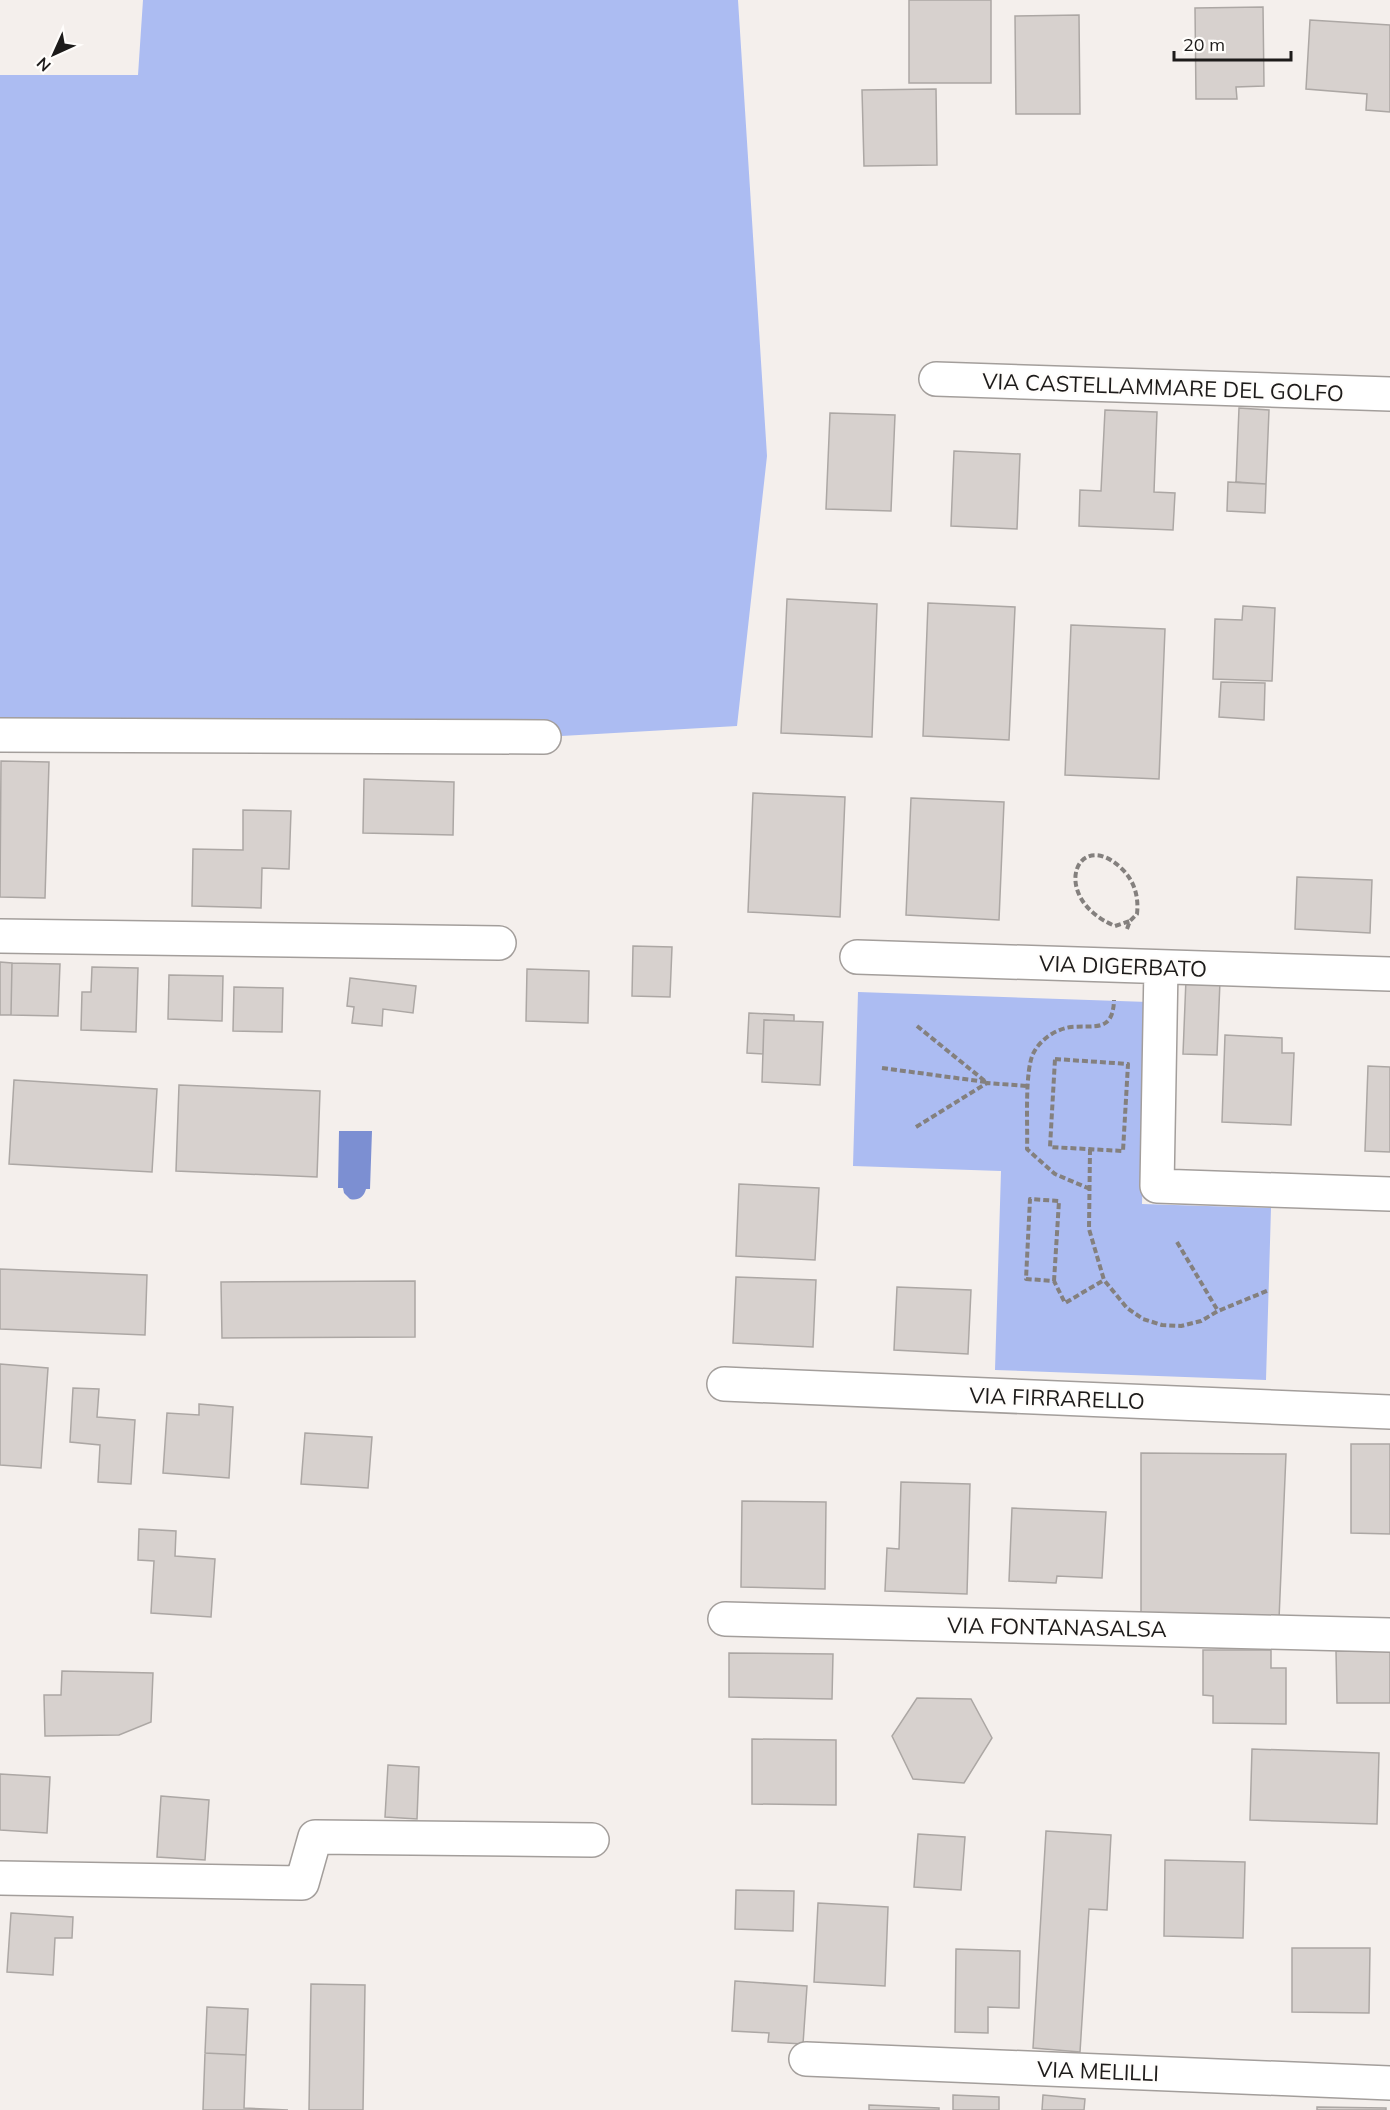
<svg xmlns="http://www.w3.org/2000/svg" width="1390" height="2110" viewBox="0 0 1390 2110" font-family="Mulish,sans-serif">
<rect width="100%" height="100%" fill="#f4efec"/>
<path fill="#acbcf2" d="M 143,0 L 738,0 L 767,456 L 737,726 L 544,737 L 0,735 L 0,75 L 138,75 Z
M 858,992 L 1148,1002 L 1142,1204 L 1271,1208 L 1266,1380 L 995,1370 L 1001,1171 L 853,1166 Z"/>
<path fill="#7c8fd2" d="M 339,1131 L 372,1131 L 370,1189 L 366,1189 C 364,1197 358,1201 350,1199 L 344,1193 L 343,1188 L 338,1188 Z"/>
<path fill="#d7d1ce" stroke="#aca7a4" stroke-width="1.5" d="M 909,0 L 991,0 L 991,83 L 909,83 Z
M 1263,7 L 1264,86 L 1236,87 L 1237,99 L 1196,99 L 1195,8 Z
M 1079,15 L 1080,114 L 1016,114 L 1015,16 Z
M 1310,20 L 1390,25 L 1390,112 L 1366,110 L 1367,94 L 1306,89 Z
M 936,89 L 937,165 L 864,166 L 862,90 Z
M 1239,408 L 1269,410 L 1266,484 L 1236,482 Z
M 1105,410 L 1157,412 L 1154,492 L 1175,493 L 1173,530 L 1079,526 L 1080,490 L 1101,491 Z
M 830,413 L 895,415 L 891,511 L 826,509 Z
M 954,451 L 1020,454 L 1017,529 L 951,526 Z
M 1228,482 L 1266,484 L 1265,513 L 1227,511 Z
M 787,599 L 877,604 L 872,737 L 781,733 Z
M 928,603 L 1015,607 L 1009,740 L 923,736 Z
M 1243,606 L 1275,608 L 1272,681 L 1213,679 L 1215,619 L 1242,620 Z
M 1071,625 L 1165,629 L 1159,779 L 1065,775 Z
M 1221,682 L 1265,683 L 1264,720 L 1219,717 Z
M 1,761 L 49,762 L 45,898 L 0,897 Z
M 364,779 L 454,782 L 453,835 L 363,833 Z
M 753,793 L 845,797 L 840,917 L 748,912 Z
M 911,798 L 1004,802 L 999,920 L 906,915 Z
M 243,810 L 291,811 L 289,869 L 262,868 L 261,908 L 192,906 L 193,849 L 243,850 Z
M 1297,877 L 1372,880 L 1370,933 L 1295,929 Z
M 633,946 L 672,947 L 670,997 L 632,996 Z
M 0,962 L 12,963 L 11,1015 L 0,1015 Z
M 12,963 L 60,964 L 58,1016 L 11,1015 Z
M 92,967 L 138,968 L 136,1032 L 81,1030 L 82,992 L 91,992 Z
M 527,969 L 589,971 L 588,1023 L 526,1021 Z
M 169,975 L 223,976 L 222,1021 L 168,1019 Z
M 350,978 L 416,986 L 413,1013 L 383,1009 L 382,1026 L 352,1023 L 354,1007 L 347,1006 Z
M 1186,979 L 1220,981 L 1217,1055 L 1183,1054 Z
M 234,987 L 283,988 L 282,1032 L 233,1031 Z
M 749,1013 L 794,1015 L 794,1021 L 764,1020 L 763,1054 L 747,1053 Z
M 764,1020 L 823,1022 L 820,1085 L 762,1082 Z
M 1225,1035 L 1282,1038 L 1282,1053 L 1294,1053 L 1291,1125 L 1222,1122 Z
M 1368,1066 L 1390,1067 L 1390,1152 L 1365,1151 Z
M 14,1080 L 157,1089 L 152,1172 L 9,1164 Z
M 179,1085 L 320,1091 L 317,1177 L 176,1171 Z
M 739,1184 L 819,1188 L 815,1260 L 736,1256 Z
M 0,1269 L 147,1275 L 145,1335 L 0,1329 Z
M 736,1277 L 816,1280 L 813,1347 L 733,1343 Z
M 415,1281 L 415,1337 L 222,1338 L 221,1282 Z
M 897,1287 L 971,1290 L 968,1354 L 894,1350 Z
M 0,1364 L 48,1368 L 41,1468 L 0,1465 Z
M 73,1388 L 99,1389 L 97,1417 L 135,1420 L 131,1484 L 98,1482 L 100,1445 L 70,1442 Z
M 199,1404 L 233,1407 L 229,1478 L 163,1473 L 167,1413 L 199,1415 Z
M 305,1433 L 372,1437 L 368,1488 L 301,1484 Z
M 1351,1444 L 1390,1444 L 1390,1534 L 1351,1533 Z
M 1141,1453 L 1286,1454 L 1279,1619 L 1141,1617 Z
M 901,1482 L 970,1484 L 967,1594 L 885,1591 L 887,1548 L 899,1549 Z
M 742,1501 L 826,1502 L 825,1589 L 741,1587 Z
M 1012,1508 L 1106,1512 L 1102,1578 L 1057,1576 L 1056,1583 L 1009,1581 Z
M 139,1529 L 176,1531 L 175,1556 L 215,1559 L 211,1617 L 151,1613 L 154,1561 L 138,1560 Z
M 1203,1650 L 1271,1650 L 1271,1668 L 1286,1668 L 1286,1724 L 1213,1723 L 1213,1696 L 1203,1695 Z
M 1336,1651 L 1390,1651 L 1390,1703 L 1337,1703 Z
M 729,1653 L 833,1654 L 832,1699 L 729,1697 Z
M 62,1671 L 153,1673 L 151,1722 L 119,1735 L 45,1736 L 44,1695 L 61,1695 Z
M 917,1698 L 971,1699 L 992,1738 L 964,1783 L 913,1779 L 892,1736 Z
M 752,1739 L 836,1740 L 836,1805 L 752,1804 Z
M 1252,1749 L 1379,1753 L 1377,1824 L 1250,1820 Z
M 388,1765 L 419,1767 L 417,1819 L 385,1817 Z
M 0,1774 L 50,1777 L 47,1833 L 0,1830 Z
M 161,1796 L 209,1800 L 205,1860 L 157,1857 Z
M 1046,1831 L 1111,1835 L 1107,1910 L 1089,1909 L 1080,2052 L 1033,2048 Z
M 918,1834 L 965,1837 L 961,1890 L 914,1887 Z
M 1165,1860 L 1245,1862 L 1243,1938 L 1164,1936 Z
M 736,1890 L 794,1891 L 793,1931 L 735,1929 Z
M 818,1903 L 888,1907 L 885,1986 L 814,1982 Z
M 11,1913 L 73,1917 L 72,1938 L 55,1938 L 53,1975 L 7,1972 Z
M 1292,1948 L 1370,1948 L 1369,2013 L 1292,2012 Z
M 956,1949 L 1020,1951 L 1019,2008 L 988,2007 L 988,2033 L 955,2032 Z
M 735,1981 L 807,1986 L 803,2044 L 768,2042 L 769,2033 L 732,2031 Z
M 311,1984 L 365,1985 L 363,2110 L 309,2110 Z
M 207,2007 L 248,2009 L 246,2055 L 205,2053 Z
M 205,2053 L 246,2055 L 244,2108 L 288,2110 L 203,2110 Z
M 953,2095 L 999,2097 L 999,2110 L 953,2110 Z
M 1043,2095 L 1085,2099 L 1084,2110 L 1042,2110 Z
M 869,2105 L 939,2108 L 939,2110 L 869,2110 Z
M 1317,2107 L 1386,2108 L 1386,2110 L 1317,2110 Z"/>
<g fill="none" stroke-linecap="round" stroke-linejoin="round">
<defs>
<path id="minor" d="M 936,379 L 1390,394
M 0,735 L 544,737
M 0,936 L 499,943
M 857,957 L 1390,974
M 1161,967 L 1157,1186 L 1390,1194
M 724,1384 L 1390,1412
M 725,1619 L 1390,1635
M 0,1878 L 302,1883 L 315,1837 L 592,1840
M 806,2059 L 1390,2083"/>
</defs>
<use href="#minor" stroke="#a39e9b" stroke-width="36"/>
<path stroke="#84807e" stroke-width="4" stroke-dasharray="6 3" stroke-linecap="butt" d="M 1127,929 L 1130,921 L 1137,914 C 1139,896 1134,880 1121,868 C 1077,826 1048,898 1115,926 L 1130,921
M 917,1026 L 986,1082
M 1055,1059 L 1128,1064 L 1123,1151 L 1050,1147 Z
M 882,1068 L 986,1082
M 916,1127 L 987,1083 L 1028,1086
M 1090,1149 L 1089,1229 L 1104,1280 L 1127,1308 L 1143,1319 L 1162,1325 L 1181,1326 L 1201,1321 L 1218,1311 L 1269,1290
M 1090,1189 L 1055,1174 L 1027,1149 C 1028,1127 1024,1069 1034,1052 C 1041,1039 1056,1029 1071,1027 C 1094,1025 1113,1033 1114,1000
M 1177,1242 L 1218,1311
M 1054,1281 L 1059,1201 L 1030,1199 L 1026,1279 L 1054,1281 L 1065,1303 L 1104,1280"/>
<use href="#minor" stroke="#fff" stroke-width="33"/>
</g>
<g text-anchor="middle" stroke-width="4.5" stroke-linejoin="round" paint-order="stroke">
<g font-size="22" fill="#1d1b1a" stroke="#fffdfb">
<text transform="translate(1163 387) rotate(2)" y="8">VIA CASTELLAMMARE DEL GOLFO</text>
<text transform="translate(1123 966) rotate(2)" y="8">VIA DIGERBATO</text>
<text transform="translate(1057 1398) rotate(2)" y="8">VIA FIRRARELLO</text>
<text transform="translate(1057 1627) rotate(1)" y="8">VIA FONTANASALSA</text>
<text transform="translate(1098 2071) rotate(2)" y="8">VIA MELILLI</text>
</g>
</g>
<g transform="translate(54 54) rotate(225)" stroke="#fffdfb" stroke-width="4.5" paint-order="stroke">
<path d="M0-4.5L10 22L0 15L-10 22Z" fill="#1d1b1a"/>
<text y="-9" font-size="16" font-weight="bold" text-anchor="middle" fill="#1d1b1a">N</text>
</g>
<path d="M1174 51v9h117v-9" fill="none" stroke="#1d1b1a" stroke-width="3"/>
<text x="1183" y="51" font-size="18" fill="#1d1b1a" stroke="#fffdfb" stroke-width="4.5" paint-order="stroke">20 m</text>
</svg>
